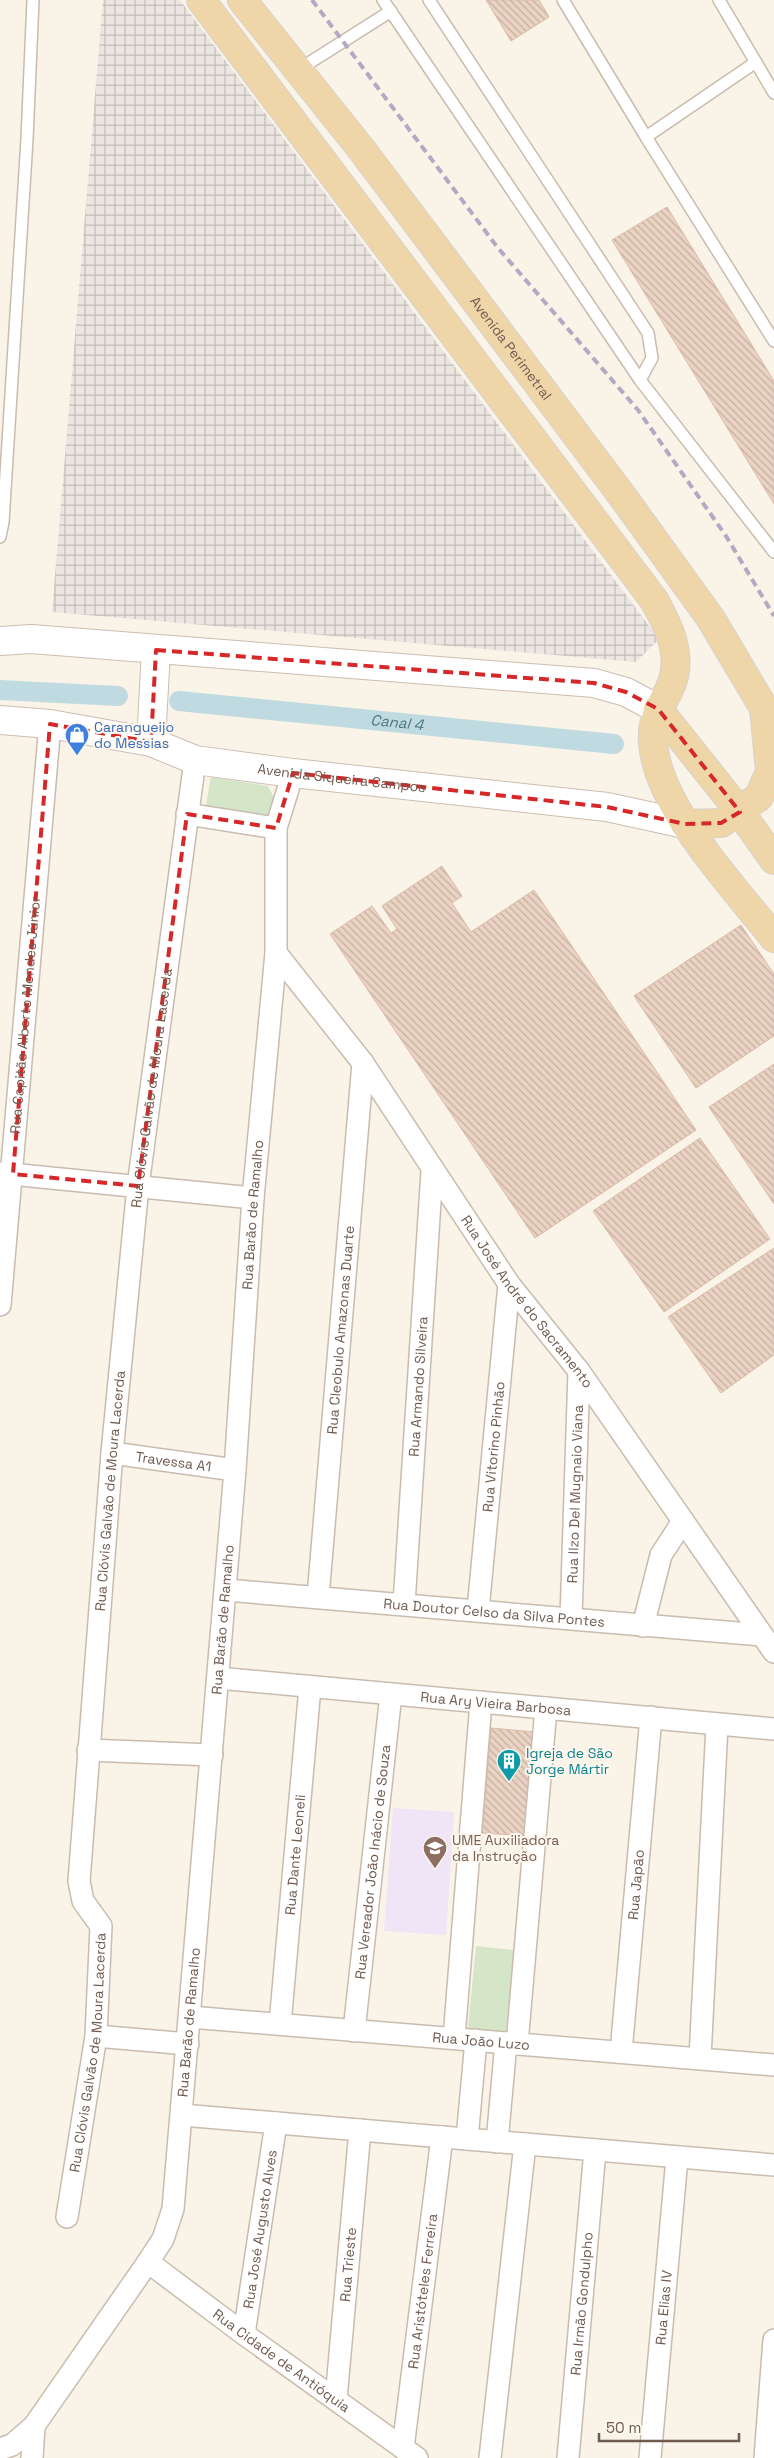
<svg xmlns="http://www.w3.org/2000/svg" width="774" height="2458" viewBox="0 0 774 2458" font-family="'Space Grotesk',sans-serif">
<defs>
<pattern id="industrial-grid" width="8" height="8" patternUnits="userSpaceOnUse" patternTransform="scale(1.25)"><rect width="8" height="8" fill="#ebe6e1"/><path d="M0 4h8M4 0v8" fill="none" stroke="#c3bdb9"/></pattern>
<pattern id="building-back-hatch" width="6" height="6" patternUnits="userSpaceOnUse" patternTransform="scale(1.25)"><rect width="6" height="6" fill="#ebd3c3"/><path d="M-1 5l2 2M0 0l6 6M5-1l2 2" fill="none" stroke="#c3aea1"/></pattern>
</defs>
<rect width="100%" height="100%" fill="#f9f3e8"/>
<path fill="url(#industrial-grid)" d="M 103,0 L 180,0 L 659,639 L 636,662 L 52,612 Z"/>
<path fill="#f0e5f6" d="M 393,1808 L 454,1812 L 446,1935 L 384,1931 Z"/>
<path fill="#d4e5c8" d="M 211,777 L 268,786 L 277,804 L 272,817 L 205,810 Z
M 476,1946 L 522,1951 L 516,2034 L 468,2029 Z"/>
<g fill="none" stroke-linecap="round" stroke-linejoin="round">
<g stroke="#bfdbe1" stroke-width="20">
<path d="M 0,690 L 118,696"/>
<path id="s1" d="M 179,701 L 614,744"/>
</g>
</g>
<path fill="url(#building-back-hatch)" stroke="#dcbba6" d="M 486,0 L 539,0 L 549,17 L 511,41 Z
M 667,207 L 774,381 L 774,504 L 612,240 Z
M 442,866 L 462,896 L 452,903 L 471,932 L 534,890 L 696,1130 L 535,1238 L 330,934 L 372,906 L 391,933 L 397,929 L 382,906 Z
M 741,925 L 774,974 L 774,1036 L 696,1088 L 634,996 Z
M 774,1064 L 774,1204 L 709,1107 Z
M 700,1138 L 770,1239 L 664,1312 L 593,1211 Z
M 774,1248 L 774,1355 L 721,1393 L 668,1317 Z
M 491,1728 L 535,1732 L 529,1836 L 482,1833 Z"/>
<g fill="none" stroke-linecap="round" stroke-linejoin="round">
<defs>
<path id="lane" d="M 383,0 L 640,380 L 774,552
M 429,0 L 648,333 L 652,358 L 640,380
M 563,0 L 646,137
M 719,0 L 774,93
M 756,62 L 646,137 L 774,341
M 298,70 L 391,11
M 0,537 L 3,522 L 27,139 L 33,0"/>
<g id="street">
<path d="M 187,814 L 276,828"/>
<path id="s2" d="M 276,953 L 363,1063 L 509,1284 L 579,1371 L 774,1652"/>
<path d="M 0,1173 L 253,1198"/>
<path id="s3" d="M 0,1305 L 50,724"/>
<path id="s4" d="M 112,1453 L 235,1470"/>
<path id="s5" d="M 226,1590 L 762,1635"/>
<path id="s6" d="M 318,1597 L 363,1063"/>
<path id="s7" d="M 404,1604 L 432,1171"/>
<path id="s8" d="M 478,1610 L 509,1284"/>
<path id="s9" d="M 571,1618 L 579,1371"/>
<path d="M 643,1626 L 661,1555 L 683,1521"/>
<path id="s10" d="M 218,1678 L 774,1729"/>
<path d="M 88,1750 L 212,1755"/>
<path id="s11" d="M 190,2017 L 774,2065"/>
<path id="s12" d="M 280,2024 L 310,1687"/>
<path id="s13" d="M 354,2031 L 391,1694"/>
<path d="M 96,2036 L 188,2044"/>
<path d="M 454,2038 L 481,1702"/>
<path d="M 517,2044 L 546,1708"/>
<path id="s14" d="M 621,2052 L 651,1717"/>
<path d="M 700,2058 L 717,1725"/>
<path d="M 182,2115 L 774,2165"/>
<path d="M 467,2139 L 476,2040"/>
<path d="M 497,2142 L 506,2043"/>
<path id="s15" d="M 67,2217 L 96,2036 L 101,1926 L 83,1901 L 79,1881 L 112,1453 L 138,1186 L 195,760"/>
<path id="s16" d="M 148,2262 L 244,2334 L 417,2458"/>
<path id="s17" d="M 244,2334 L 276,2123"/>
<path id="s18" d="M 336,2399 L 360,2130"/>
<path id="s19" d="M 403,2448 L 442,2137"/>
<path id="s20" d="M 0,2449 L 12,2445 L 34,2426 L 148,2262 L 163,2239 L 173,2209 L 235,1470 L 253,1198 L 276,953 L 276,828 L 293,773"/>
<path d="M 32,2458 L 34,2426"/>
<path d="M 490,2458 L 525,2144"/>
<path id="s21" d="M 568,2458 L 595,2150"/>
<path id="s22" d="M 650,2458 L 677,2158"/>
<path d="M 765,2458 L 774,2340"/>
</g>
<g id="secondary">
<path d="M 0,641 L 31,639 L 594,683 L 626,692 L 658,709"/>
<path id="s23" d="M 0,720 L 50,724 L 151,742 L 195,760 L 293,773 L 607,807 L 685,824"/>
<path d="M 151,742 L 156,650"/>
</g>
<g id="primary">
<path d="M 201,0 L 654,600 C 669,627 685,658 669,690 C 660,708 651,722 653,743 C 658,808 734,887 774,938"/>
<path id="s24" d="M 242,0 L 362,150 L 623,497 L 711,619 L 774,725"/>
<path d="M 658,709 L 740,812 L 774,860"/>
<path d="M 685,824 L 721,823 L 759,797 L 770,771 L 764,708"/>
</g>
</defs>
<use href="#lane" stroke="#cabbaf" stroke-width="14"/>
<use href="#street" stroke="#cabbaf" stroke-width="24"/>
<use href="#secondary" stroke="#cebdb0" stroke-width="30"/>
<use href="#primary" stroke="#d7d1ce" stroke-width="30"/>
<use href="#lane" stroke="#fff" stroke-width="11"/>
<use href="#street" stroke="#fff" stroke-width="21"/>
<use href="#secondary" stroke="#fff" stroke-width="28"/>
<use href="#primary" stroke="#efd6a9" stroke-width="28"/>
<path stroke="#b6a8c2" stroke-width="4" stroke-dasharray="8 5" stroke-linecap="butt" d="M 312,0 L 498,248 L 638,410 L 726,536 L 774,616"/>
</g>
<path fill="none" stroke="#d62828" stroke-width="4" stroke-dasharray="10 6" stroke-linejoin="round" d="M 156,650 L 594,683 L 626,692 L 658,709 L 740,812 L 721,823 L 685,824 L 607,807 L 293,773 L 276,828 L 187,814 L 138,1186 L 13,1174 L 50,724 L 151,742 Z"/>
<defs>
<symbol id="shop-pin" viewBox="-11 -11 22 30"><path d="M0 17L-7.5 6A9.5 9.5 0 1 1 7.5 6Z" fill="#3f7fe0" stroke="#fdf7ee"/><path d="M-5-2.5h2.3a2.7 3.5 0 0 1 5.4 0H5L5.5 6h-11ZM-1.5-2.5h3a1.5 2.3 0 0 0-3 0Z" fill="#fff"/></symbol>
<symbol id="building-pin" viewBox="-11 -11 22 30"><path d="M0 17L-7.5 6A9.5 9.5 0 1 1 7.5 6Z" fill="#0f9aa8" stroke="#fdf7ee"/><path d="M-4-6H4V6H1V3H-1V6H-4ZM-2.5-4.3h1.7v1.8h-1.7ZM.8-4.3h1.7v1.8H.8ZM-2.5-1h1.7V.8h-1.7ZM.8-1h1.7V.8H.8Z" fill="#fff"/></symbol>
<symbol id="school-pin" viewBox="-11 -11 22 30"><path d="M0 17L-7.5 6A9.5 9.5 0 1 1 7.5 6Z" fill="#8d6e63" stroke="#fdf7ee"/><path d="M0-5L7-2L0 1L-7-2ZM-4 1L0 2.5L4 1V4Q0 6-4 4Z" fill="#fff"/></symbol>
</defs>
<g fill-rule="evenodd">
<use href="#shop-pin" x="63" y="721" width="28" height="38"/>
<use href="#building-pin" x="495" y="1747" width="28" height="38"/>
<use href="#school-pin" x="421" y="1834" width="28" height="38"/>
</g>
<g text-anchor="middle" stroke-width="4" stroke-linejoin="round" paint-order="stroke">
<g font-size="14" fill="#705b4f" stroke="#fdf7ee">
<text dy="5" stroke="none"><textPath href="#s24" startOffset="440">Avenida Perimetral</textPath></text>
<text dy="5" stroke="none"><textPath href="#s23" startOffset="348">Avenida Siqueira Campos</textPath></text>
<text dy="5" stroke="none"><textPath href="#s3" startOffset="291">Rua Capitão Alberto Mendes Júnior</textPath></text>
<text dy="5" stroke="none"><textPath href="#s15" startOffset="1141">Rua Clóvis Galvão de Moura Lacerda</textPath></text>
<text dy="5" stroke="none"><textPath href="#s20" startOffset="1298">Rua Barão de Ramalho</textPath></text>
<text dy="5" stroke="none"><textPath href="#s2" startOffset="430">Rua José André do Sacramento</textPath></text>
<text dy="5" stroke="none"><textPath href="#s6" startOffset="268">Rua Cleobulo Amazonas Duarte</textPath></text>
<text dy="5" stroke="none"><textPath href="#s7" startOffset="218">Rua Armando Silveira</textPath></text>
<text dy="5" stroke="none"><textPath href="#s8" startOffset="164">Rua Vitorino Pinhão</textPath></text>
<text dy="5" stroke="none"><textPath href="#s4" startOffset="62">Travessa A1</textPath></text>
<text dy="5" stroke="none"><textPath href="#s15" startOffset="736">Rua Clóvis Galvão de Moura Lacerda</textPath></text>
<text dy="5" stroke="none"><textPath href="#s9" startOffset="124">Rua Ilzo Del Mugnaio Viana</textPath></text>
<text dy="5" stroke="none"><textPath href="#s5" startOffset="269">Rua Doutor Celso da Silva Pontes</textPath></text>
<text dy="5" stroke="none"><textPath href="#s20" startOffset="892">Rua Barão de Ramalho</textPath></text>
<text dy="5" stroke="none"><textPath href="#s10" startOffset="279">Rua Ary Vieira Barbosa</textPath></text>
<text dy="5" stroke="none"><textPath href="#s12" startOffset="170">Rua Dante Leoneli</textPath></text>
<text dy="5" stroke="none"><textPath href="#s13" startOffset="170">Rua Vereador João Inácio de Souza</textPath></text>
<text dy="5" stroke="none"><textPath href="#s14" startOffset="168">Rua Japão</textPath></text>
<text dy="5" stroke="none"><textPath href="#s20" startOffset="488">Rua Barão de Ramalho</textPath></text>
<text dy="5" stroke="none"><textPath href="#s11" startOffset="292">Rua João Luzo</textPath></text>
<text dy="5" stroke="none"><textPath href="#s15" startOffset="166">Rua Clóvis Galvão de Moura Lacerda</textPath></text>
<text dy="5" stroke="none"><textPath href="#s17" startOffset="106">Rua José Augusto Alves</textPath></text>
<text dy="5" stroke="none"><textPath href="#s18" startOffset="135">Rua Trieste</textPath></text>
<text dy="5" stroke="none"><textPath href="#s19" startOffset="158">Rua Aristóteles Ferreira</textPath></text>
<text dy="5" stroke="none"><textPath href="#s21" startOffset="155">Rua Irmão Gondulpho</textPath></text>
<text dy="5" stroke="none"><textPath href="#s22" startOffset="151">Rua Elias IV</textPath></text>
<text dy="5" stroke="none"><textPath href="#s16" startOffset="166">Rua Cidade de Antióquia</textPath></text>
</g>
<g font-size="14" fill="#366cbe" stroke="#fdf7ee" text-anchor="start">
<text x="94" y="732">Carangueijo<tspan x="94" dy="16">do Messias</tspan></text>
</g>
<g font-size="14" fill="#0d838f" stroke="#fdf7ee" text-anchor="start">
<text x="526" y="1758">Igreja de São<tspan x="526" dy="16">Jorge Mártir</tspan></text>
</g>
<g font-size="14" fill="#785e54" stroke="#fdf7ee" text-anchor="start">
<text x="452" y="1845">UME Auxiliadora<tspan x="452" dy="16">da Instrução</tspan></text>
</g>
<g font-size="15" font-style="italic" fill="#4c7780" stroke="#fdf7ee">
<text dy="5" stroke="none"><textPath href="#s1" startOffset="219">Canal 4</textPath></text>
</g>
</g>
<path d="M599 2433v8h140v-8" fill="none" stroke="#705b4f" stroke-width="2.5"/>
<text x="606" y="2433" font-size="15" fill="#705b4f" stroke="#fdf7ee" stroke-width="4" paint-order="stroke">50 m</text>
</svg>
